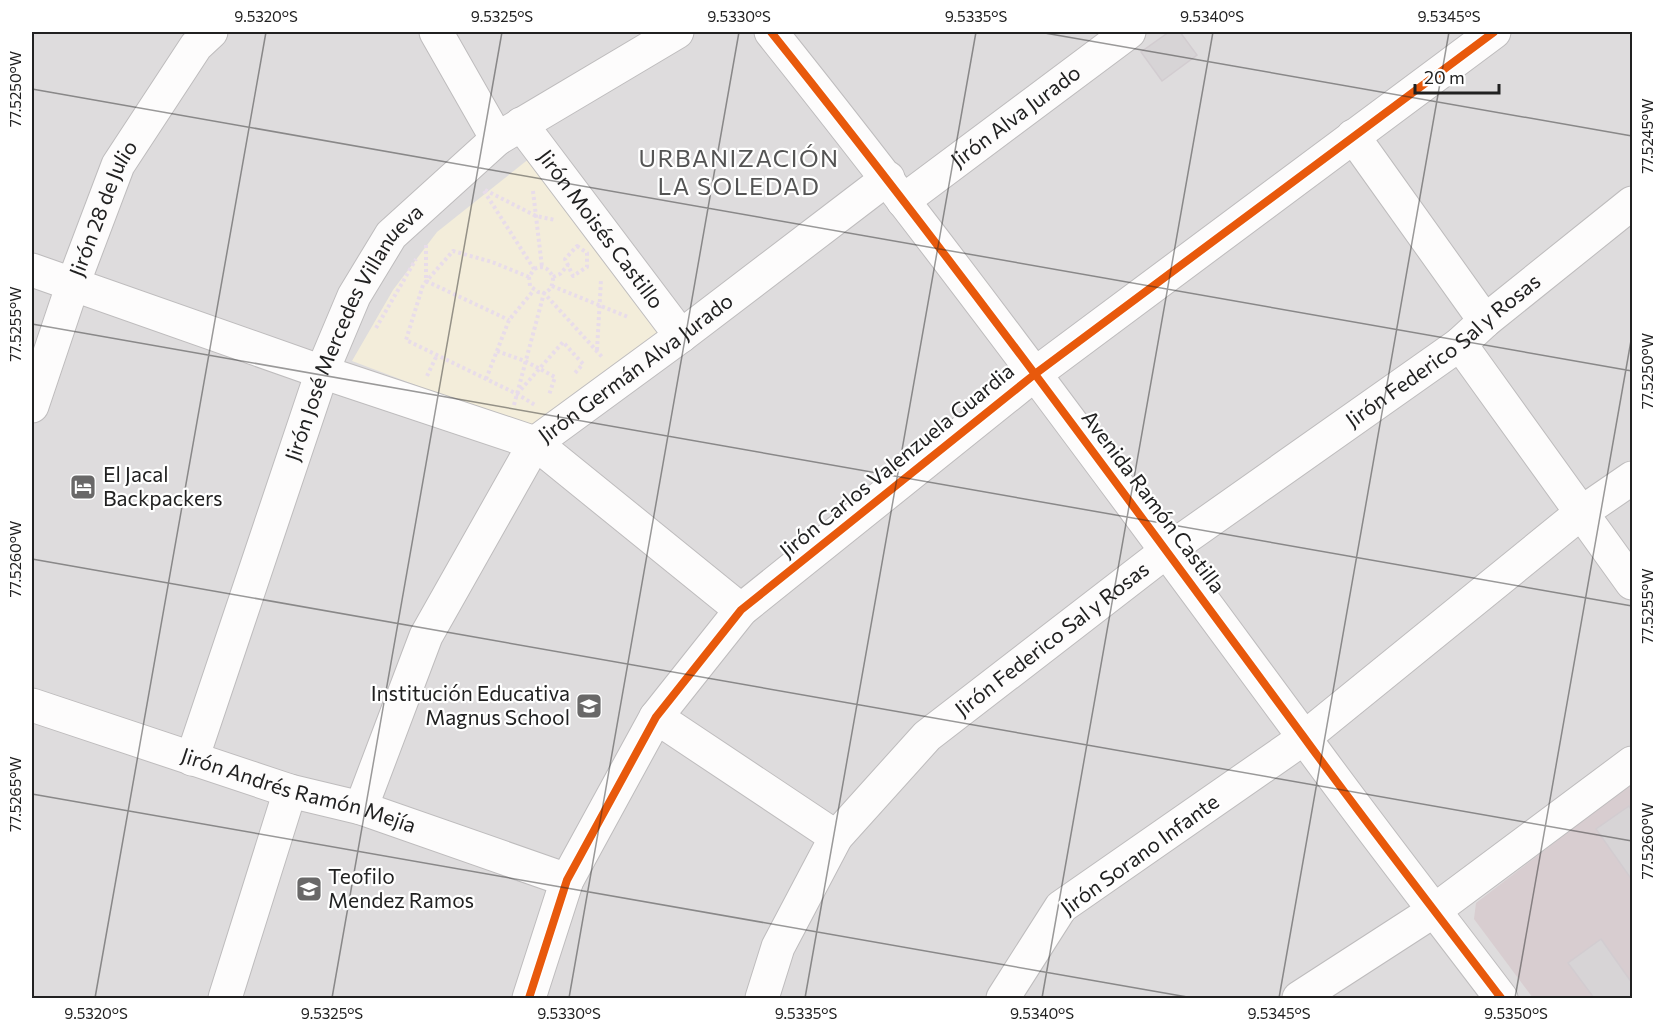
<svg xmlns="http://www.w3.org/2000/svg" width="1664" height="1030" viewBox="0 0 1664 1030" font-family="Commissioner,sans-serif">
<rect width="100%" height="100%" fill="#efebed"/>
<path fill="#dedcdd" d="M 32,32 L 1632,32 L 1632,998 L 32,998 Z"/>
<path fill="#d8cdd0" d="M 1632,783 L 1632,998 L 1533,998 L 1474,919 L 1476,903 Z"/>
<path fill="#f3edda" d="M 530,158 L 667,335 L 535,430 L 352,361 L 393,290 L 437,232 Z"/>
<path fill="#d7d4d6" stroke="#d2ccd0" stroke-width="1.5" d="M 1169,32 L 1180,32 L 1197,55 L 1162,81 L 1141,52 Z
M 1629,806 L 1632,811 L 1632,880 L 1596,829 Z
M 1601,939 L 1632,983 L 1632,998 L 1594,998 L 1568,963 Z"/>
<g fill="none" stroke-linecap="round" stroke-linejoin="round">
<defs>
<g id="minor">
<path d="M 436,32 L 497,139"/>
<path d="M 771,32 C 955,262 1128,499 1303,736 C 1367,824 1435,911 1501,998"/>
<path id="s1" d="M 521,124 L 681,336"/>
<path d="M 1353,136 L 1485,321"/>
<path id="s2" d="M 903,201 L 1129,32"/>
<path d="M 32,270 L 322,372 L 535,443 L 741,610"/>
<path d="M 1460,344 L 1632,583"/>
<path id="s3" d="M 32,406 L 73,284 L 118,165 L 196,46 L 211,32"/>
<path id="s4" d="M 32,705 L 290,791 L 361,808 L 567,880"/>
<path d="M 656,717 L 836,837"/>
<path id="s5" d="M 192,759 L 322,372 L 354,296 L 391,235 L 497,139 L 677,32"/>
<path id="s6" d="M 361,808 L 426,636 L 535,443 L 681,336 L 888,178"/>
<path d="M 225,998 L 290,791"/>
<path d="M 529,998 L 567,880 L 656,717 L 741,610 L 1035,374 L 1494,32"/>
<path id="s7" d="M 762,998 L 778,947 L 836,837 L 927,736 L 1168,550 L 1460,344 L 1485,321 L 1632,203"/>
<path d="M 1003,998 L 1061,907 L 1304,738 L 1581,513 L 1632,478"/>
<path d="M 1299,998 L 1435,910 L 1632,763"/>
</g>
</defs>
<use href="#minor" stroke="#bebcbd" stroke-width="35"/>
<path stroke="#e8dcea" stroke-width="4" stroke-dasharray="3 3" stroke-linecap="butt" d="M 485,190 L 536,216 L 555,220
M 484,191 L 534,269 L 529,277 L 530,286 L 538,292 L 544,293 L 603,358
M 533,191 L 542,267
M 426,245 L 426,281 L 509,320
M 577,246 L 587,253 L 587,267 L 573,276 L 565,259 Z
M 529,277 L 492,262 L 453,251 L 423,285 L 406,340 L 517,394 L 535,405
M 553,277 L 560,274 L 568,265
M 552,286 L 628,317
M 376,328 L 416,259
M 597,350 L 601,280
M 497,351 L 525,361 L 555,377 L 549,395
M 427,376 L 437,355
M 486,379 L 509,320 L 534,290
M 517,394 L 563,342 L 583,364 L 574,374
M 514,405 L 544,293 C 551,290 553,285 553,277 C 548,268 544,265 534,269"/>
<use href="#minor" stroke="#fdfcfc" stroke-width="33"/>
<defs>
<path id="cycleway" d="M 771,32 C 955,262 1128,499 1303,736 C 1367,824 1435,911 1501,998
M 529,998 L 567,880 L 656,717 L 741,610 L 1035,374 L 1494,32"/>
</defs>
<use href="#cycleway" stroke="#fff" stroke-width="11"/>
<use href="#cycleway" stroke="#e8590c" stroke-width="8"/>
</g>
<path fill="none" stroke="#212121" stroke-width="1.5" stroke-opacity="0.45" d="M 1039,32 L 1632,136M 32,89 L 1632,371M 32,324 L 1632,606M 32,559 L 1632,841M 32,794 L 1193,998M 95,998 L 266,32M 332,998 L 502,32M 569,998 L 739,32M 805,998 L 976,32M 1042,998 L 1213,32M 1279,998 L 1449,32M 1515,998 L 1632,335"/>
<defs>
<symbol id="hotel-square" viewBox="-11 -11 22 22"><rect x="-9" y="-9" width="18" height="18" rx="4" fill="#696868" stroke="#fff"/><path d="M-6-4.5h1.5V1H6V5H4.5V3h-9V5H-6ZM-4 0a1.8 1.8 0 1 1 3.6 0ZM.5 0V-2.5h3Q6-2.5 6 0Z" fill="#fff"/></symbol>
<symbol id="school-square" viewBox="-11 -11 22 22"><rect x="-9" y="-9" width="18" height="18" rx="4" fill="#696868" stroke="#fff"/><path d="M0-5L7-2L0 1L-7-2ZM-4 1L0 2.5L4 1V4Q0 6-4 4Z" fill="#fff"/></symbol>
</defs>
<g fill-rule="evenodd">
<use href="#hotel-square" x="68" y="472" width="30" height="30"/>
<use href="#school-square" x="574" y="691" width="30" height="30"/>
<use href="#school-square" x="294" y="874" width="30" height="30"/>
</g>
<g text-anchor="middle" stroke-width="4.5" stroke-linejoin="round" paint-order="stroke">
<g font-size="21" fill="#212121" stroke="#fff">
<text dy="7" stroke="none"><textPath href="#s2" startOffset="141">Jirón Alva Jurado</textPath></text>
<text dy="7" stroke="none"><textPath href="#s3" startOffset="210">Jirón 28 de Julio</textPath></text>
<text dy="7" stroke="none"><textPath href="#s1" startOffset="132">Jirón Moisés Castillo</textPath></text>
<text dy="7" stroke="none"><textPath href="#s5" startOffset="458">Jirón José Mercedes Villanueva</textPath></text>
<text dy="7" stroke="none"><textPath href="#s7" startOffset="958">Jirón Federico Sal y Rosas</textPath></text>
<text dy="7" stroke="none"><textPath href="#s6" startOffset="531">Jirón Germán Alva Jurado</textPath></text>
<text transform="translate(897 461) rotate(-39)" y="7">Jirón Carlos Valenzuela Guardia</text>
<text transform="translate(1153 502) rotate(53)" y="7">Avenida Ramón Castilla</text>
<text dy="7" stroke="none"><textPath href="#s7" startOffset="472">Jirón Federico Sal y Rosas</textPath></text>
<text dy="7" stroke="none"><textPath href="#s4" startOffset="280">Jirón Andrés Ramón Mejía</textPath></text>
<text transform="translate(1140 855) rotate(-36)" y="7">Jirón Sorano Infante</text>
</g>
<g font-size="21" fill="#212121" stroke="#fff" text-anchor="start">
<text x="103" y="482">El Jacal<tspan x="103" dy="24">Backpackers</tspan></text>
<text x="570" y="701" text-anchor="end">Institución Educativa<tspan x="570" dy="24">Magnus School</tspan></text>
<text x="328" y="884">Teofilo<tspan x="328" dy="24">Mendez Ramos</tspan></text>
</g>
<g font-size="24" letter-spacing="1.5" fill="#545454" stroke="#fff">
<text x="739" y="167">URBANIZACIÓN<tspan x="739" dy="28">LA SOLEDAD</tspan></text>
</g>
</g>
<rect width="1664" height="1030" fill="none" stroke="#ffffff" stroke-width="66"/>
<path d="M1415 84v9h84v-9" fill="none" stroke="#212121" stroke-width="3"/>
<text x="1424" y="84" font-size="18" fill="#212121" stroke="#ffffff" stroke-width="4.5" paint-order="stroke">20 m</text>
<rect x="33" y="33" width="1598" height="964" fill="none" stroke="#212121" stroke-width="2"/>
<g font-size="15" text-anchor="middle" fill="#212121">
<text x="266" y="22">9.5320°S</text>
<text x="502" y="22">9.5325°S</text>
<text x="739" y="22">9.5330°S</text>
<text x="976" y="22">9.5335°S</text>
<text x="1212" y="22">9.5340°S</text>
<text x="1449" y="22">9.5345°S</text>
<text transform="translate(16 89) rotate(-90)" y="5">77.5250°W</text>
<text transform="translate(1648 136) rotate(-90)" y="5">77.5245°W</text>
<text transform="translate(16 324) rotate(-90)" y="5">77.5255°W</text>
<text transform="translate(1648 371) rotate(-90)" y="5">77.5250°W</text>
<text transform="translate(16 559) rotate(-90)" y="5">77.5260°W</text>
<text transform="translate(1648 606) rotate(-90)" y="5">77.5255°W</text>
<text transform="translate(16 794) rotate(-90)" y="5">77.5265°W</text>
<text transform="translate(1648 841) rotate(-90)" y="5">77.5260°W</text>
<text x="96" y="1019">9.5320°S</text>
<text x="332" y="1019">9.5325°S</text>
<text x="569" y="1019">9.5330°S</text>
<text x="806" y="1019">9.5335°S</text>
<text x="1042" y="1019">9.5340°S</text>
<text x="1279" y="1019">9.5345°S</text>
<text x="1516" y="1019">9.5350°S</text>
</g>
</svg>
